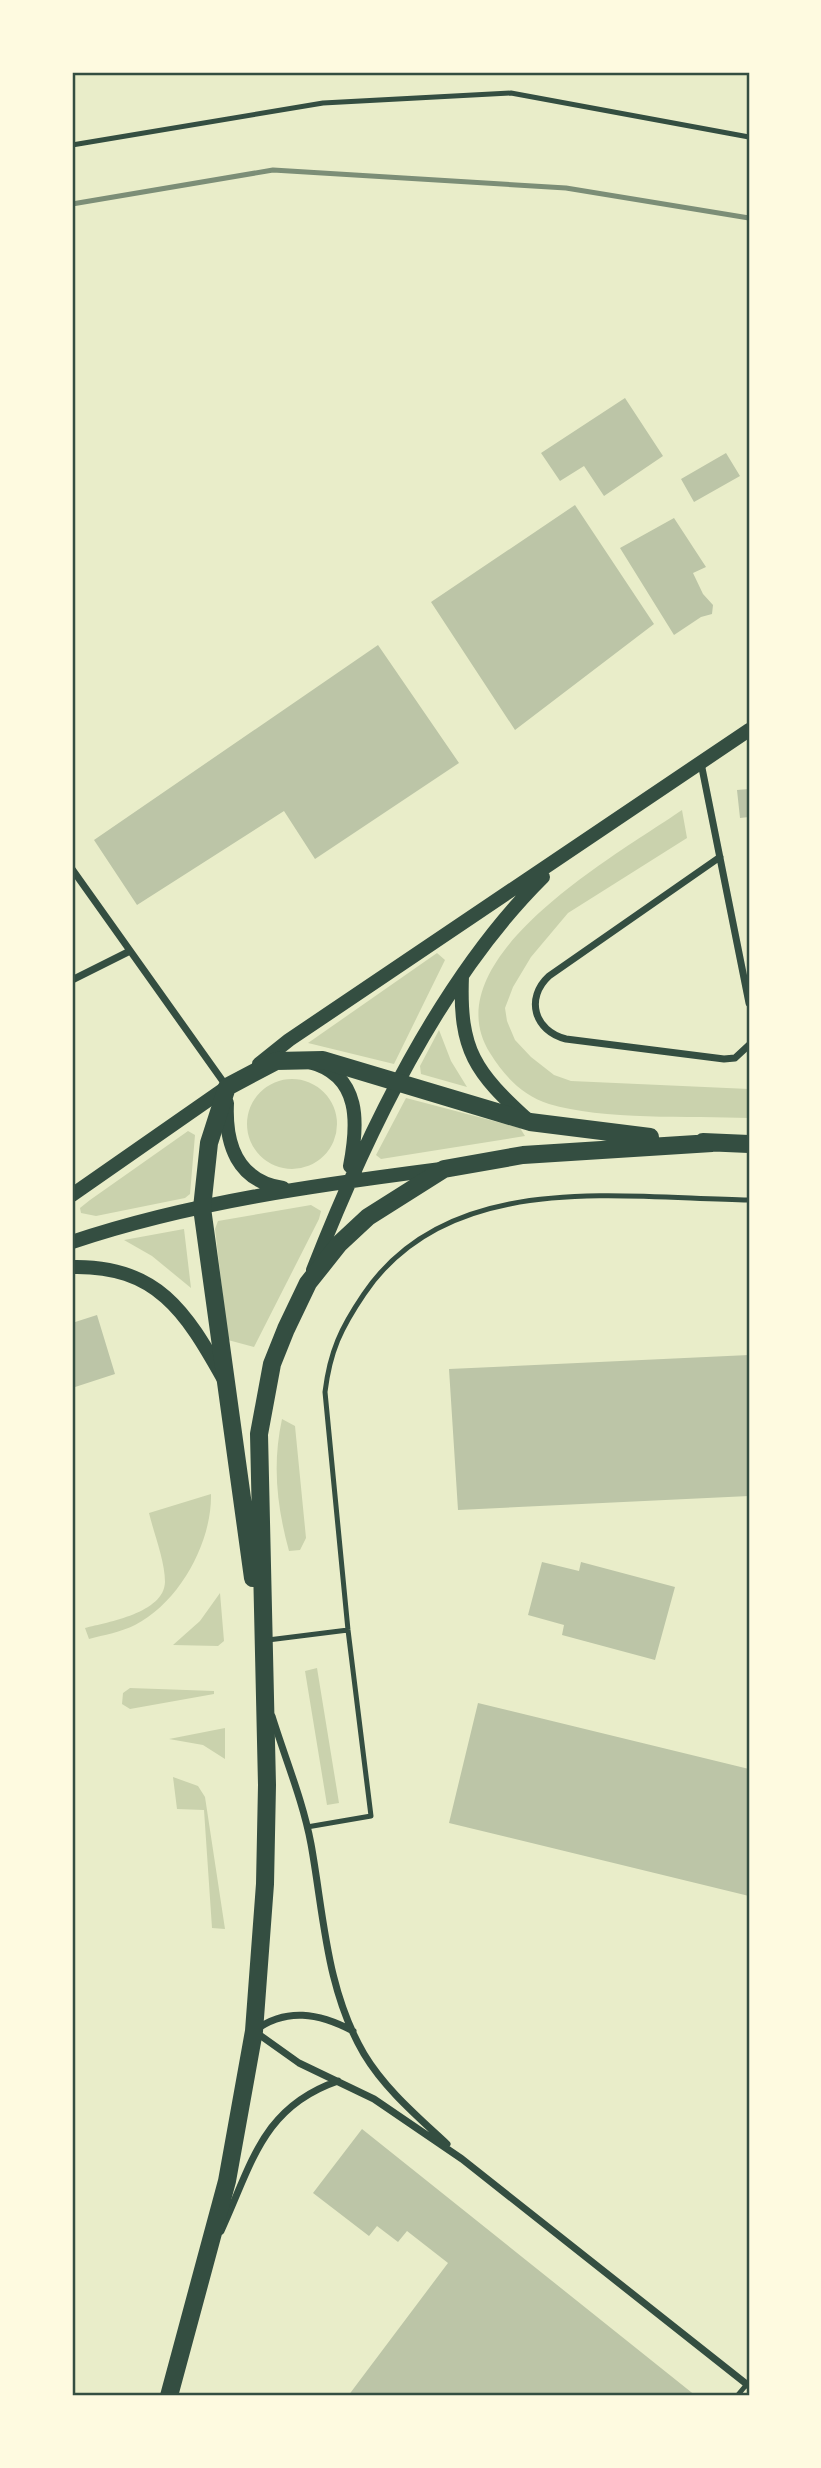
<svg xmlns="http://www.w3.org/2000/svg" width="821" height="2468" viewBox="0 0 821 2468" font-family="Roboto,sans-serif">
<rect width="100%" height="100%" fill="#e9edc9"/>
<path fill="#cad2ad" d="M 682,810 L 687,838 L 568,913 L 531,957 L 513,987 L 505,1008 L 507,1021 L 515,1040 L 531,1057 L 554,1075 L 571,1081 L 749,1089 L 749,1118 C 692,1116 601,1120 549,1104 C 522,1095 505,1077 490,1053 C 430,958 620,853 682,810 Z
M 437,953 L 445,960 L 394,1064 L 308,1043 Z
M 439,1030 L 451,1061 L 467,1087 L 421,1074 L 420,1066 Z
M247 1124a45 45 0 1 1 90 0a45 45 0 1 1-90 0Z
M 406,1098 L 520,1128 L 525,1136 L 381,1159 L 376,1155 Z
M 188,1131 L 195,1135 L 190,1194 L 185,1198 L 96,1216 L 81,1213 L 80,1208 L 90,1200 Z
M 311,1205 L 321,1211 L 319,1219 L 254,1347 L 228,1340 L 215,1229 L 218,1221 Z
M 184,1229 L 191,1288 L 152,1256 L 124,1240 Z
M 282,1419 L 295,1426 L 306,1538 L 300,1550 L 289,1551 C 277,1507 272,1465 282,1419 Z
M 211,1494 C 212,1542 180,1602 135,1625 C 121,1632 104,1635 89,1639 L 85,1628 C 108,1622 164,1613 165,1582 C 165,1561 154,1534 149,1513 Z
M 220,1593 L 224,1641 L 218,1646 L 173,1645 L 200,1621 Z
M 317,1668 L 339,1803 L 327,1805 L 305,1671 Z
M 130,1688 L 214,1691 L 214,1694 L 130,1709 L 122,1704 L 123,1693 Z
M 225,1728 L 225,1759 L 203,1745 L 169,1739 Z
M 173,1777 L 198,1786 L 205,1797 L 225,1929 L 212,1928 L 204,1810 L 177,1809 Z"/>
<path fill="#bcc5a7" d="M 625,398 L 663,456 L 604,496 L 584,466 L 560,481 L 541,453 Z
M 726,453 L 740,476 L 694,502 L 681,479 Z
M 575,505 L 654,624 L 515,730 L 431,602 Z
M 674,518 L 706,567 L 693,573 L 703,594 L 713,605 L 712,614 L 701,617 L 674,635 L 620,548 Z
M 378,645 L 459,763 L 315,859 L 284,811 L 137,905 L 94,840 Z
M 749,789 L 749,817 L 740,818 L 737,790 Z
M 97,1315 L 115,1374 L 72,1388 L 72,1323 Z
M 749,1355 L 749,1496 L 458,1510 L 449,1369 Z
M 542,1562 L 579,1571 L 581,1562 L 675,1587 L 655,1660 L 562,1635 L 564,1625 L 528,1615 Z
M 478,1703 L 749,1769 L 749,1896 L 449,1823 Z
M 362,2129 L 696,2396 L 348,2396 L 448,2263 L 407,2231 L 398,2242 L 377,2226 L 369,2236 L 313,2193 Z"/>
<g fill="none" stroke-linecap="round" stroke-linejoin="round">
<path stroke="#344e41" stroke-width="5" d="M 72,145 L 323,103 L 511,93 L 749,137
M 268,1640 L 348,1630
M 307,1827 L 371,1816 L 348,1630 L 325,1392 C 330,1351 341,1328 364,1294 C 448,1169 619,1198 749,1200
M 737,2396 L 747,2384"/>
<path stroke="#344e41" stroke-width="7" d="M 701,763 L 749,1003
M 720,857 L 549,976 C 525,998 534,1031 566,1039 L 724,1059 L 735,1058 L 749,1045
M 72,869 L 227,1087
M 72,980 L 130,951
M 272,1716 C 285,1758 303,1801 311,1844 C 324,1916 326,1989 364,2054 C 385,2089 417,2116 447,2144
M 353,2031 C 319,2013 286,2007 254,2031 L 299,2063 L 374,2099 L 462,2159 L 749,2386
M 221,2231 C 252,2164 262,2107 338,2081"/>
<path stroke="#344e41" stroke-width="14" d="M 462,976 C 459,1051 475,1072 529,1121
M 309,1062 C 362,1075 358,1125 350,1166
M 259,1064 L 289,1040 L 749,730
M 227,1103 C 225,1144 237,1181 283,1188
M 72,1195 L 227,1087
M 72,1242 C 191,1202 317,1185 441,1169
M 72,1267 C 157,1265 186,1312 223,1378
M 313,1270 C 366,1135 440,979 543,877"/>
<path stroke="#344e41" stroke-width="18" d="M 703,1142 L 749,1144
M 253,1578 L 202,1208 L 209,1143 L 227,1087 L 276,1061 L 323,1060 L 530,1122 L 650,1137
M 169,2396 L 227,2181 L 254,2031 L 265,1884 L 267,1785 L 259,1434 L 272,1364 L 286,1329 L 308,1283 L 339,1244 L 368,1217 L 444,1169 L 523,1155 L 712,1143"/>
<path stroke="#7c8e77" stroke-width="5" d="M 72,204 L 273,170 L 566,188 L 749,218"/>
</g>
<rect width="821" height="2468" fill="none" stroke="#fefae0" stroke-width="147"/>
<rect x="74" y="74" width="674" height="2320" fill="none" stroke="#344e41" stroke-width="2.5"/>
</svg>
